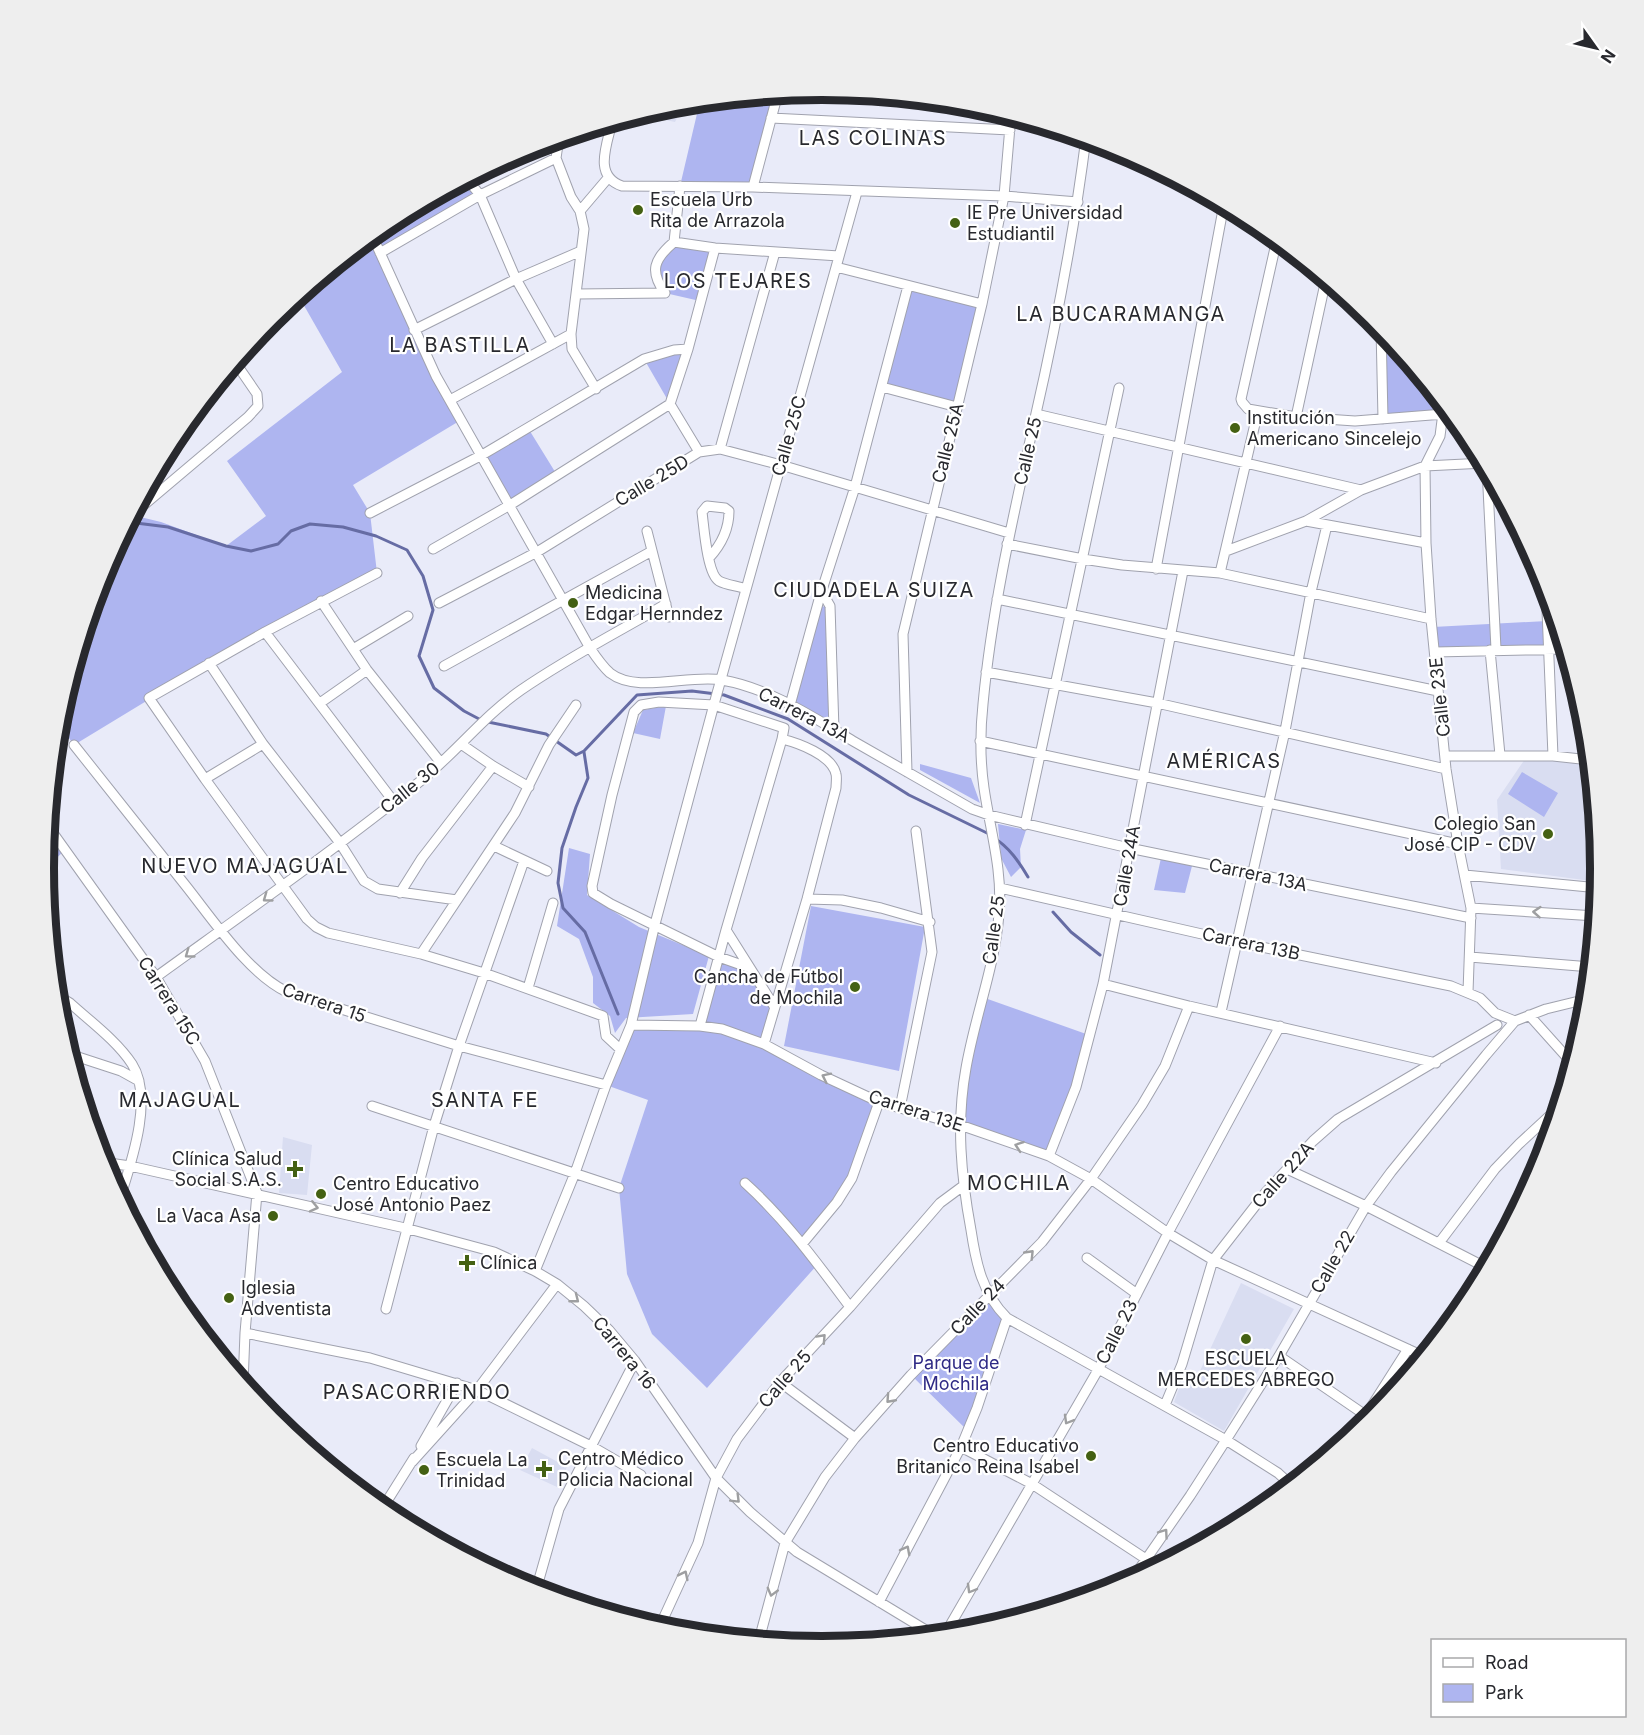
<svg xmlns="http://www.w3.org/2000/svg" width="1644" height="1735" viewBox="0 0 1644 1735" font-family="Inter,sans-serif">
<rect width="100%" height="100%" fill="#e9ebf9"/>
<path fill="#d9ddf1" d="M 685,102 L 675,122 L 637,114 L 670,104 Z
M 1525,759 L 1569,761 L 1590,764 L 1600,868 L 1599,882 L 1501,869 L 1497,800 Z
M 283,1137 L 312,1145 L 307,1195 L 279,1193 Z
M 1241,1283 L 1294,1309 L 1224,1431 L 1174,1402 L 1186,1369 L 1199,1373 Z
M 532,1448 L 567,1467 L 557,1487 L 520,1470 Z"/>
<path fill="#aeb5f0" d="M 775,94 L 753,187 L 680,186 L 700,101 Z
M 466,179 L 480,195 L 380,253 L 461,420 L 353,485 L 370,513 L 377,573 L 209,663 L 74,745 L 58,723 L 59,715 L 103,569 L 132,515 L 161,522 L 226,546 L 266,516 L 227,461 L 342,372 L 298,295 L 390,220 Z
M 674,242 L 715,248 L 700,301 L 665,293 L 656,281 L 662,253 Z
M 908,286 L 982,304 L 957,407 L 882,387 Z
M 1393,342 L 1444,405 L 1444,414 L 1383,419 L 1386,343 Z
M 688,349 L 670,404 L 644,359 Z
M 528,428 L 557,475 L 510,505 L 482,455 Z
M 819,605 L 828,608 L 834,730 L 790,705 Z
M 1547,621 L 1549,648 L 1435,652 L 1433,627 Z
M 666,706 L 660,739 L 633,733 L 643,710 Z
M 920,764 L 971,778 L 980,803 L 920,770 Z
M 1522,772 L 1558,793 L 1544,817 L 1508,794 Z
M 998,824 L 1026,830 L 1020,849 L 1021,867 L 1011,877 L 1001,858 Z
M 48,826 L 65,850 L 44,870 L 44,867 Z
M 569,848 L 590,854 L 587,895 L 639,927 L 709,956 L 693,1014 L 626,1018 L 615,1033 L 610,1016 L 593,1003 L 593,977 L 579,939 L 557,926 Z
M 1161,858 L 1192,866 L 1185,893 L 1154,890 Z
M 811,906 L 925,927 L 899,1071 L 784,1046 Z
M 719,957 L 750,968 L 774,1006 L 764,1044 L 879,1102 L 852,1178 L 803,1243 L 818,1264 L 707,1388 L 652,1334 L 627,1274 L 619,1188 L 648,1100 L 606,1085 L 631,1025 L 701,1022 Z
M 982,997 L 1089,1035 L 1049,1156 L 960,1125 Z
M 989,1296 L 1007,1318 L 968,1431 L 911,1375 Z"/>
<g fill="none" stroke-linecap="round" stroke-linejoin="round">
<path stroke="#666ca4" stroke-width="3" d="M 128,522 L 168,527 L 226,546 L 251,551 L 278,544 L 291,531 L 310,524 L 343,527 L 376,536 L 407,550 L 423,576 L 433,610 L 419,656 L 434,688 L 464,711 L 481,720
M 488,722 L 546,734 L 576,755 L 584,751 L 637,695 L 692,691 L 724,695 L 788,719 L 909,795 L 989,834
M 584,752 L 588,778 L 576,807 L 562,848 L 558,883 L 563,908 L 585,932 L 618,1014
M 994,838 C 1009,847 1019,862 1028,877
M 1053,912 L 1071,932 L 1100,955"/>
<defs>
<path id="minor" d="M 771,118 L 1010,130
M 612,122 C 607,145 593,176 622,186 L 753,187 L 1004,196 L 1078,202
M 559,138 L 556,158 L 571,197 L 580,211 L 584,229 L 571,334 L 572,349 L 596,389
M 1086,138 C 1074,232 1056,326 1035,418 C 1014,513 992,607 983,704 C 980,732 980,760 984,788 C 990,830 1003,871 999,914 C 995,966 975,1016 966,1068 C 956,1123 961,1176 971,1230 C 976,1263 982,1293 1007,1318 L 1226,1440 L 1278,1473 L 1291,1485
M 467,179 L 480,195 L 516,279 L 553,344
M 753,187 L 778,93
M 580,211 L 608,178
M 372,235 L 436,376 L 590,648 C 596,657 602,666 610,673 C 637,694 689,674 722,680 C 769,688 813,717 853,741 C 893,764 932,786 972,809 L 989,815 L 1129,848 L 1471,918
M 1277,239 L 1241,399 L 1242,402 L 1248,409 L 1296,417 L 1355,421 L 1444,414
M 674,242 L 715,248 L 839,256
M 380,253 L 480,195 L 556,158
M 836,267 L 982,304
M 665,293 C 649,271 654,259 674,242 L 680,186
M 577,294 L 665,293
M 1381,328 L 1383,419
M 414,330 L 516,279 L 581,251
M 882,387 L 957,407
M 450,400 L 571,334
M 670,404 L 688,349 L 715,248
M 670,404 L 699,452
M 1444,405 L 1440,436 L 1425,466 L 1426,543 L 1431,619 L 1446,769 L 1458,844 L 1471,908 L 1468,992
M 1036,414 L 1361,490
M 1296,417 L 1326,279
M 720,449 L 775,252
M 1487,468 L 1496,649
M 370,513 L 482,455 L 644,359 L 674,350 L 688,349
M 132,515 L 248,417 L 258,406 L 257,394 L 235,362
M 1306,521 L 1426,543
M 647,531 L 669,617
M 1007,544 L 1083,559 L 1122,565 L 1220,573 L 1431,619
M 433,549 L 510,505 L 670,404
M 1226,551 L 1306,521 L 1361,490 L 1425,466 L 1485,463
M 709,558 C 721,545 729,529 729,511 L 725,508 L 707,506 L 702,512 C 704,527 707,574 719,581 C 726,585 738,586 746,589
M 1156,569 L 1224,204
M 377,573 L 265,632 L 149,698 L 205,779 L 307,919 L 316,927 L 328,933 L 421,954 L 484,973 L 603,1016 L 606,1036 L 620,1049
M 1220,573 L 1258,411
M 1546,586 L 1553,756
M 820,596 L 826,599 L 830,606 L 834,730
M 997,599 L 1438,691
M 321,601 L 367,670 L 441,763
M 439,603 L 537,552 L 699,452 L 720,449 L 781,465 L 1009,533
M 265,632 L 394,802
M 353,649 L 408,616
M 1490,650 L 1500,755
M 1435,652 L 1565,649
M 209,663 L 263,744 L 340,843 L 364,881 L 378,889 L 457,900
M 444,666 L 652,551
M 986,672 L 1157,703 L 1446,769
M 320,703 L 367,670
M 790,705 L 820,596 L 855,487 L 908,286
M 980,741 L 1458,844
M 461,744 L 493,766 L 529,787
M 74,745 C 111,792 149,839 186,886 C 213,920 249,974 287,992 L 459,1046 L 606,1085
M 1445,756 L 1553,756 L 1590,760
M 907,772 L 903,634 L 982,304 L 1004,196 L 1011,115
M 205,779 L 263,744
M 1025,825 L 1119,388
M 48,826 L 156,977 L 205,1061 L 257,1193 L 245,1333 L 243,1384
M 494,846 L 547,871
M 1465,875 L 1599,888
M 1000,888 L 1237,942 L 1451,986 L 1480,998 L 1495,1013 L 1515,1021
M 400,893 L 422,858 L 493,766
M 807,899 L 842,900 L 881,908 L 930,922
M 1471,908 L 1596,916
M 726,930 L 774,1006
M 421,954 L 515,813 L 549,745 L 576,705
M 1470,957 L 1591,967
M 156,977 C 246,912 337,848 423,779 C 457,751 485,715 521,690 C 567,658 618,632 666,604
M 1103,984 L 1189,1006 L 1436,1063
M 528,988 L 553,903
M 57,1005 L 65,1000 L 70,1003 C 91,1022 117,1041 132,1064 C 154,1098 131,1163 120,1198
M 1221,1012 L 1285,731 L 1311,592 L 1327,525
M 1529,1015 L 1572,1063
M 631,1025 L 700,1026 L 722,1029 L 764,1044 L 821,1075 L 879,1102 L 960,1125 L 1049,1156 L 1091,1179 L 1168,1233 L 1213,1260 L 1423,1356
M 700,1026 L 701,1022 L 726,930 L 782,739 L 784,728 L 714,705 L 659,702 L 641,705 L 634,712 L 612,795 L 592,886 L 593,893 L 611,904 L 719,957 L 750,968
M 764,1044 L 807,899 L 836,788 C 836,784 837,778 836,774 C 832,755 798,743 782,739
M 69,1054 L 121,1071 L 139,1081
M 372,1106 L 619,1188
M 900,1108 L 932,952 L 916,831
M 1049,1156 L 1076,1087 L 1103,984 L 1183,571
M 102,1162 L 130,1166 L 405,1228 L 494,1252 L 535,1271 L 557,1284 L 584,1306 L 609,1330 L 635,1361 L 716,1478 L 750,1512 L 797,1552 L 934,1635
M 1287,1169 L 1366,1206 L 1487,1268
M 745,1183 C 786,1220 817,1263 850,1307
M 803,1243 L 837,1202 L 852,1178 L 879,1102
M 1439,1243 L 1495,1169 L 1519,1144 L 1559,1107
M 1087,1258 L 1137,1294
M 535,1271 L 575,1173 L 606,1085 L 631,1025 L 655,924 L 716,697 L 857,192
M 386,1309 L 434,1126 L 459,1046 L 524,861
M 245,1333 L 370,1358 L 477,1390 L 591,1446 L 641,1475
M 1279,1356 L 1371,1419
M 780,1382 L 855,1438
M 1165,1405 L 1182,1364 L 1213,1260 L 1266,1192 L 1313,1141 L 1338,1119 L 1497,1025
M 1354,1434 L 1408,1349
M 421,1446 L 457,1383
M 961,1447 L 1032,1484 L 1146,1559 L 1154,1568
M 412,1462 L 477,1390 L 557,1284
M 382,1509 L 414,1458
M 1131,1581 L 1190,1496 L 1226,1440 L 1279,1356 L 1366,1206 L 1391,1172 L 1486,1055 L 1515,1021 L 1546,1009 L 1587,999
M 536,1590 L 559,1509 L 635,1361
M 879,1602 L 961,1447 L 977,1408 L 1007,1318
M 659,1628 L 698,1543 L 716,1478 L 737,1439 L 780,1382 L 850,1307 L 940,1203 L 963,1186
M 945,1634 L 1098,1370 L 1168,1233 L 1280,1026
M 759,1640 L 785,1543 L 825,1477 L 855,1438 L 911,1375 L 1042,1242 L 1091,1179 L 1142,1105 L 1165,1066 L 1189,1006"/>
</defs>
<use href="#minor" stroke="#a0a2ae" stroke-width="11"/>
<use href="#minor" stroke="#fff" stroke-width="9"/>
</g>
<defs><path id="oneway-chevron" d="M-2-3.5L2.5 0L-2 3.5" fill="none" stroke-width="1.6" stroke-linecap="round" stroke-linejoin="round" transform="scale(1.5)"/></defs>
<g stroke="#9e9fa1">
<use href="#oneway-chevron" transform="translate(267 898) rotate(144)"/>
<use href="#oneway-chevron" transform="translate(1537 912) rotate(-176)"/>
<use href="#oneway-chevron" transform="translate(189 954) rotate(144)"/>
<use href="#oneway-chevron" transform="translate(826 1077) rotate(-154)"/>
<use href="#oneway-chevron" transform="translate(1019 1146) rotate(-161)"/>
<use href="#oneway-chevron" transform="translate(314 1207) rotate(13)"/>
<use href="#oneway-chevron" transform="translate(1030 1254) rotate(-46)"/>
<use href="#oneway-chevron" transform="translate(575 1299) rotate(38)"/>
<use href="#oneway-chevron" transform="translate(822 1338) rotate(-47)"/>
<use href="#oneway-chevron" transform="translate(890 1399) rotate(132)"/>
<use href="#oneway-chevron" transform="translate(1068 1420) rotate(120)"/>
<use href="#oneway-chevron" transform="translate(736 1499) rotate(45)"/>
<use href="#oneway-chevron" transform="translate(1164 1533) rotate(-55)"/>
<use href="#oneway-chevron" transform="translate(906 1550) rotate(-62)"/>
<use href="#oneway-chevron" transform="translate(684 1575) rotate(-64)"/>
<use href="#oneway-chevron" transform="translate(971 1589) rotate(120)"/>
<use href="#oneway-chevron" transform="translate(772 1592) rotate(105)"/>
</g>
<g fill="#446113" stroke="#fff" stroke-width="2">
<circle cx="638" cy="210" r="6"/>
<circle cx="955" cy="223" r="6"/>
<circle cx="1235" cy="428" r="6"/>
<circle cx="573" cy="603" r="6"/>
<circle cx="1548" cy="834" r="6"/>
<circle cx="855" cy="987" r="6"/>
<path d="M292 1160h6v6h6v6h-6v6h-6v-6h-6v-6h6z"/>
<circle cx="321" cy="1194" r="6"/>
<circle cx="273" cy="1216" r="6"/>
<path d="M464 1254h6v6h6v6h-6v6h-6v-6h-6v-6h6z"/>
<circle cx="229" cy="1298" r="6"/>
<circle cx="1246" cy="1339" r="6"/>
<circle cx="1091" cy="1456" r="6"/>
<path d="M541 1460h6v6h6v6h-6v6h-6v-6h-6v-6h6z"/>
<circle cx="424" cy="1470" r="6"/>
</g>
<g text-anchor="middle" stroke-width="4.5" stroke-linejoin="round" paint-order="stroke">
<g font-size="18" fill="#28292e" stroke="#fff" text-anchor="start">
<text x="650" y="206">Escuela Urb<tspan x="650" dy="21">Rita de Arrazola</tspan></text>
<text x="967" y="219">IE Pre Universidad<tspan x="967" dy="21">Estudiantil</tspan></text>
<text x="1247" y="424">Institución<tspan x="1247" dy="21">Americano Sincelejo</tspan></text>
<text x="585" y="599">Medicina<tspan x="585" dy="21">Edgar Hernndez</tspan></text>
<text x="1536" y="830" text-anchor="end">Colegio San<tspan x="1536" dy="21">José CIP - CDV</tspan></text>
<text x="843" y="983" text-anchor="end">Cancha de Fútbol<tspan x="843" dy="21">de Mochila</tspan></text>
<text x="282" y="1165" text-anchor="end">Clínica Salud<tspan x="282" dy="21">Social S.A.S.</tspan></text>
<text x="333" y="1190">Centro Educativo<tspan x="333" dy="21">José Antonio Paez</tspan></text>
<text x="261" y="1222" text-anchor="end">La Vaca Asa</text>
<text x="480" y="1269">Clínica</text>
<text x="241" y="1294">Iglesia<tspan x="241" dy="21">Adventista</tspan></text>
<text x="1246" y="1365" text-anchor="middle">ESCUELA<tspan x="1246" dy="21">MERCEDES ABREGO</tspan></text>
<text x="1079" y="1452" text-anchor="end">Centro Educativo<tspan x="1079" dy="21">Britanico Reina Isabel</tspan></text>
<text x="558" y="1465">Centro Médico<tspan x="558" dy="21">Policia Nacional</tspan></text>
<text x="436" y="1466">Escuela La<tspan x="436" dy="21">Trinidad</tspan></text>
</g>
<g font-size="18" fill="#28292e" stroke="#fff">
<text transform="translate(789 436) rotate(-74)" y="6">Calle 25C</text>
<text transform="translate(948 443) rotate(-76)" y="6">Calle 25A</text>
<text transform="translate(1028 451) rotate(-77)" y="6">Calle 25</text>
<text transform="translate(652 481) rotate(-31)" y="6">Calle 25D</text>
<text transform="translate(1440 697) rotate(-96)" y="6">Calle 23E</text>
<text transform="translate(804 715) rotate(27)" y="6">Carrera 13A</text>
<text transform="translate(410 788) rotate(-39)" y="6">Calle 30</text>
<text transform="translate(1127 866) rotate(-80)" y="6">Calle 24A</text>
<text transform="translate(1258 875) rotate(12)" y="6">Carrera 13A</text>
<text transform="translate(994 930) rotate(-82)" y="6">Calle 25</text>
<text transform="translate(1251 944) rotate(12)" y="6">Carrera 13B</text>
<text transform="translate(169 1001) rotate(58)" y="6">Carrera 15C</text>
<text transform="translate(324 1003) rotate(19)" y="6">Carrera 15</text>
<text transform="translate(916 1111) rotate(18)" y="6">Carrera 13E</text>
<text transform="translate(1283 1175) rotate(-48)" y="6">Calle 22A</text>
<text transform="translate(1333 1262) rotate(-60)" y="6">Calle 22</text>
<text transform="translate(978 1307) rotate(-46)" y="6">Calle 24</text>
<text transform="translate(1117 1332) rotate(-63)" y="6">Calle 23</text>
<text transform="translate(624 1353) rotate(51)" y="6">Carrera 16</text>
<text transform="translate(785 1379) rotate(-49)" y="6">Calle 25</text>
</g>
<g font-size="18" fill="#2f2a85" stroke="#fff">
<text x="956" y="1369">Parque de<tspan x="956" dy="21">Mochila</tspan></text>
</g>
<g font-size="20" letter-spacing="1.5" fill="#28292e" stroke="#fff">
<text x="873" y="145">LAS COLINAS</text>
<text x="738" y="288">LOS TEJARES</text>
<text x="1121" y="321">LA BUCARAMANGA</text>
<text x="460" y="352">LA BASTILLA</text>
<text x="874" y="597">CIUDADELA SUIZA</text>
<text x="1224" y="768">AMÉRICAS</text>
<text x="245" y="873">NUEVO MAJAGUAL</text>
<text x="180" y="1107">MAJAGUAL</text>
<text x="485" y="1107">SANTA FE</text>
<text x="1019" y="1190">MOCHILA</text>
<text x="417" y="1399">PASACORRIENDO</text>
</g>
</g>
<path d="M0 0H1644V1735H0ZM54 868a768 768 0 1 1 1536 0a768 768 0 1 1-1536 0Z" fill="#eee" fill-rule="evenodd"/>
<path fill="none" stroke="#28292e" stroke-width="8" d="M54 868a768 768 0 1 1 1536 0a768 768 0 1 1-1536 0Z"/>
<rect x="1431" y="1639" width="195" height="78" fill="#ffffff" stroke="#a9a9ab" stroke-width="1.5"/>
<rect x="1443" y="1658" width="30" height="9" fill="#ffffff" stroke="#a9a9ab" stroke-width="1.5"/>
<text x="1485" y="1669" font-size="18" fill="#28292e">Road</text>
<rect x="1443" y="1684" width="30" height="18" fill="#aeb5f0" stroke="#a9a9ab" stroke-width="1.5"/>
<text x="1485" y="1699" font-size="18" fill="#28292e">Park</text>
<g transform="translate(1596 48) rotate(124)" stroke="#ffffff" stroke-width="4.5" paint-order="stroke">
<path d="M0-4.5L10 22L0 15L-10 22Z" fill="#28292e"/>
<text y="-9" font-size="16" font-weight="bold" text-anchor="middle" fill="#28292e">N</text>
</g>
</svg>
